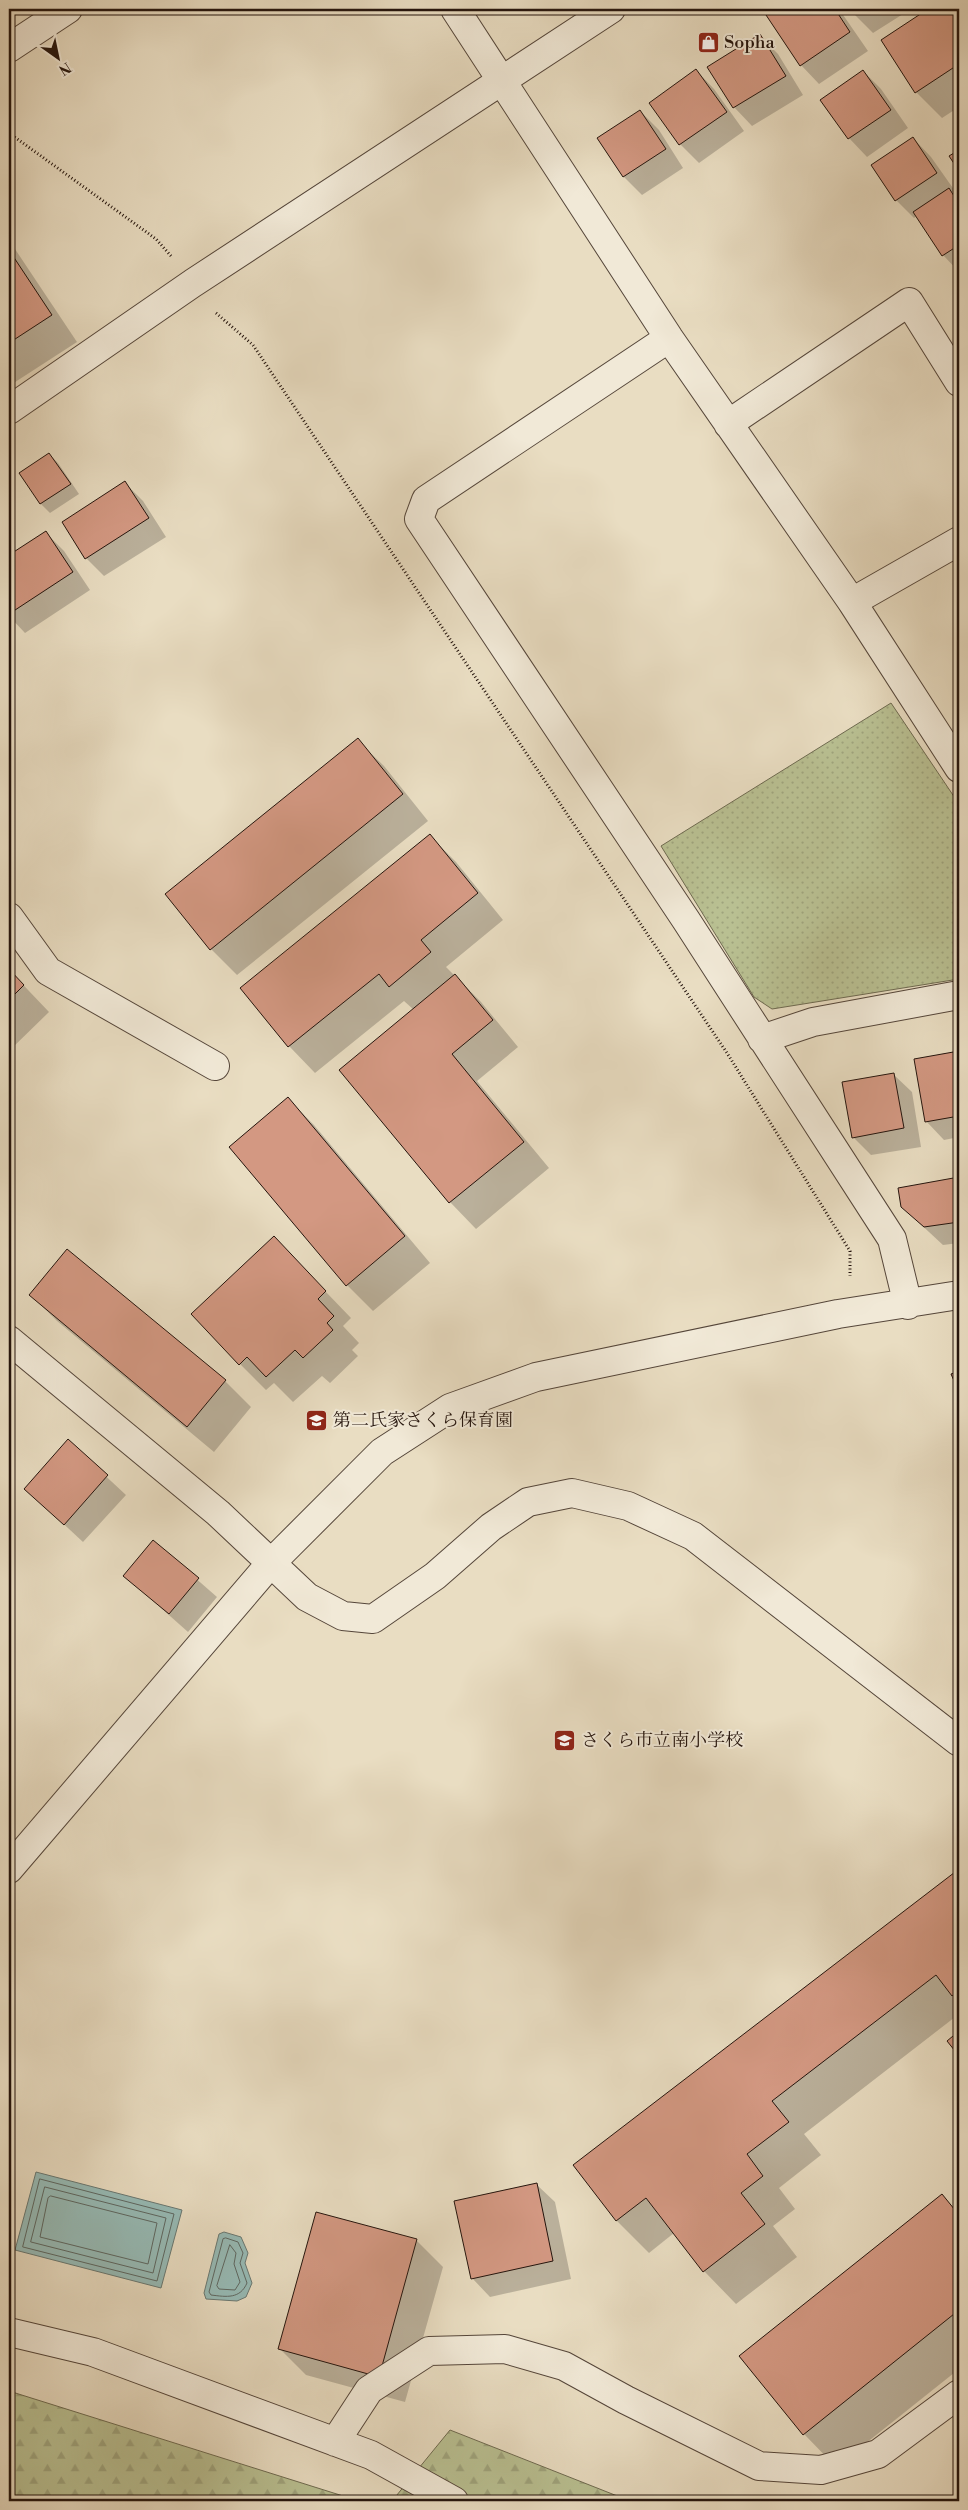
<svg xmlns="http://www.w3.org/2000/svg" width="968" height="2510" viewBox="0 0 968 2510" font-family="'Libre Bodoni','Noto Serif JP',serif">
<defs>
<pattern id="grass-dots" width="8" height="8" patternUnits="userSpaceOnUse" patternTransform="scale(1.25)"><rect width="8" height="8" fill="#b9c092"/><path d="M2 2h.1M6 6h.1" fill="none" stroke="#9fa47d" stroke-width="1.8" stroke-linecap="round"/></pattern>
<pattern id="forest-firs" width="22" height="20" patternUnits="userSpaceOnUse" patternTransform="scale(1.25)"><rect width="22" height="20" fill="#b9c092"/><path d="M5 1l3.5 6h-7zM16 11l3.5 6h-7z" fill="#9fa47d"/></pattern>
</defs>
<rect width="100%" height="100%" fill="#e9ddc2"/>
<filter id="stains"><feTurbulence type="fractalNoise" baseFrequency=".004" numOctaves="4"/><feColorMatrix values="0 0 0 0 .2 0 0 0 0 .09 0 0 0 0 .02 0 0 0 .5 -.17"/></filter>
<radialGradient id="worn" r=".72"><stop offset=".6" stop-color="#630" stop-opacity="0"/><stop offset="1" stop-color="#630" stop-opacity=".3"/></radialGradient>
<path fill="url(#grass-dots)" stroke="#6e6a50" d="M 891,703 L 959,804 L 959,979 L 772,1009 L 754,997 L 661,846 Z"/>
<path fill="url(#forest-firs)" stroke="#6e6a50" d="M 9,2391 L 359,2501 L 9,2501 Z
M 450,2430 L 630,2501 L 392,2501 Z"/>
<path fill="#97bbb6" stroke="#697872" d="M 36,2172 L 182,2210 L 161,2288 L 15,2250 Z
M 224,2232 L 241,2237 L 248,2253 L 245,2263 L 252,2283 L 246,2297 L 237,2301 L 206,2299 L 204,2293 L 219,2234 Z"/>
<path fill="#0003" d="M 763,9 L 839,9 L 868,51 L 819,84 L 801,65 Z
M 849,9 L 911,9 L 873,33 Z
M 930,9 L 959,9 L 959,107 L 942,118 L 916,92 L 882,40 Z
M 760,36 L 778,54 L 803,95 L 752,126 L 734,107 Z
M 696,70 L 714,89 L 744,131 L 699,163 L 680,144 L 651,103 Z
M 863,71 L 881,89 L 908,128 L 867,157 L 849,138 Z
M 640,111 L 659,130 L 683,168 L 642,195 L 624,177 Z
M 913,138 L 931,157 L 955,191 L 952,193 L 959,201 L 959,272 L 943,255 L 917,216 L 914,218 L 896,200 Z
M 9,240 L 77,342 L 9,386 Z
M 49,454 L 58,463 L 79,494 L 50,513 L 41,504 L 20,473 Z
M 125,483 L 143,501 L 166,537 L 104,576 L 86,558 Z
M 45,532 L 64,551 L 90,590 L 25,633 L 9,616 L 9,557 Z
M 357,740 L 384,766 L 428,821 L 237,975 L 211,949 Z
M 430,836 L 456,862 L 503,920 L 446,967 L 481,1002 L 518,1047 L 477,1081 L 549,1168 L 476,1229 L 450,1202 L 414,1010 L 404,1001 L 315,1073 L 289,1046 L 242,988 Z
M 9,970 L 49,1012 L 9,1051 Z
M 959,1052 L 959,1137 L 944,1140 L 926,1121 L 915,1060 Z
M 893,1074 L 912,1092 L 921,1147 L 871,1155 L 853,1137 Z
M 288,1099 L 314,1125 L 430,1263 L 373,1311 L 347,1285 Z
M 959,1178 L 959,1243 L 943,1245 L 902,1207 L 899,1189 Z
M 274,1238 L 351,1318 L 343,1326 L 359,1343 L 352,1350 L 358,1356 L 330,1383 L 322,1376 L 293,1402 L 274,1383 L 266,1390 L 240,1364 Z
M 31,1295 L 225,1381 L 251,1407 L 214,1452 L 57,1321 Z
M 68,1441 L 126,1495 L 83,1542 L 26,1489 Z
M 153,1541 L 217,1597 L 188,1632 L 125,1576 Z
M 959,1870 L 959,2014 L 804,2134 L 821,2155 L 779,2188 L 795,2209 L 773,2226 L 797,2257 L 736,2304 L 704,2271 L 674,2233 L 649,2253 L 617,2221 L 575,2166 Z
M 536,2184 L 555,2202 L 571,2279 L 490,2297 L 472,2278 Z
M 942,2196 L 959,2213 L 959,2369 L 836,2467 L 804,2434 Z
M 416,2240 L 443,2267 L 405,2402 L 306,2375 L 280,2349 Z"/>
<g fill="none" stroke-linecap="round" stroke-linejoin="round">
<path stroke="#5e6862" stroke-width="1" d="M 40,2179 L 174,2214 L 157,2281 L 23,2247 Z
M 45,2187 L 166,2218 L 153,2273 L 31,2242 Z
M 51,2196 L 157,2223 L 148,2264 L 40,2237 L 48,2198 Z
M 226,2238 L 238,2242 L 243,2253 L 240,2263 L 247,2283 C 240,2299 227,2297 211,2295 L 209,2292 L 223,2239 Z
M 230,2245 L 236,2253 L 234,2264 L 240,2282 L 235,2290 L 219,2289 L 217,2286 Z"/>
</g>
<path fill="#d39882" stroke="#24140d" d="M 762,9 L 835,9 L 850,32 L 800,66 Z
M 928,9 L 959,9 L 959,64 L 915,93 L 881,40 Z
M 760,34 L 786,76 L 733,108 L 707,67 Z
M 696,69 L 727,112 L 679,145 L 649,103 Z
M 863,70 L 891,110 L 848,139 L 820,100 Z
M 640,110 L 666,149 L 623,177 L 597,138 Z
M 913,137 L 937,173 L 895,201 L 871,165 Z
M 959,150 L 959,171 L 949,156 Z
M 949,188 L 959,204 L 959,245 L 942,256 L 913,212 Z
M 9,250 L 52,315 L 9,343 Z
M 49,453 L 71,484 L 40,504 L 19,473 Z
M 125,481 L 149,518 L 85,559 L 62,522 Z
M 46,531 L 73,572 L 9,614 L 9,555 Z
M 358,738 L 403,794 L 210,950 L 165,894 Z
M 430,834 L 478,893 L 421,940 L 431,952 L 389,987 L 379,974 L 288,1047 L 240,988 Z
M 9,969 L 24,985 L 9,1000 Z
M 455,974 L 493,1020 L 452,1054 L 524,1142 L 449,1203 L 339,1070 Z
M 959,1051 L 959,1116 L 925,1122 L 914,1059 Z
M 894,1073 L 904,1128 L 852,1138 L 842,1082 Z
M 288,1097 L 405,1236 L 346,1286 L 229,1147 Z
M 959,1177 L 959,1222 L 924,1227 L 901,1207 L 898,1188 Z
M 274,1236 L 326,1291 L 318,1299 L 334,1316 L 327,1323 L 333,1330 L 303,1358 L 295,1350 L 266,1377 L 247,1357 L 239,1365 L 191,1314 Z
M 67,1249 L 226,1380 L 187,1427 L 29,1295 Z
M 959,1371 L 959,1392 L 951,1374 Z
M 68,1439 L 108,1475 L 64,1525 L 24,1489 Z
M 153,1540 L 199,1578 L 169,1614 L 123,1576 Z
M 959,1869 L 959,1990 L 952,1996 L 936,1975 L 772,2101 L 789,2122 L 747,2154 L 763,2176 L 741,2193 L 765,2224 L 703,2272 L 646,2198 L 616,2221 L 573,2165 Z
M 959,2031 L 959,2056 L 947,2041 Z
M 537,2183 L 553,2261 L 471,2279 L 454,2201 Z
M 942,2194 L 959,2215 L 959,2310 L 803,2435 L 739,2356 Z
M 316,2212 L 417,2239 L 379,2377 L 278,2349 Z"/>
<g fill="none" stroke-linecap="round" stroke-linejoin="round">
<defs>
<path id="minor" d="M 455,9 L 669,338 L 852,602 L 959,768
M 9,48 L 68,9
M 669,338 L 426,500 L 419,519 L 686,920 L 892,1239 L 908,1305
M 9,410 L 193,283 L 611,9
M 728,424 L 909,302 L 959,382
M 852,602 L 959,541
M 9,917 L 48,971 L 215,1066
M 762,1039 L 813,1022 L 959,995
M 9,1340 L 218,1513 L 307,1597 L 343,1616 L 373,1619 L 435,1576 L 491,1527 L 528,1502 L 572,1493 L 628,1506 L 693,1536 L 959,1742
M 9,1869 L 270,1564 L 382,1452 L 450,1408 L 536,1377 L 838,1314 L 959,1295
M 9,2332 L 93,2352 L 371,2455 L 454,2501
M 335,2442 L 369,2390 L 429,2351 L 505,2349 L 564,2366 L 626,2400 L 759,2466 L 821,2470 L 878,2454 L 959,2394"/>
</defs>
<use href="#minor" stroke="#55463a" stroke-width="30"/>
<path stroke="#24140d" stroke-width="3" stroke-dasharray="1 2.5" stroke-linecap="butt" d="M 9,133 L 156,239 L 171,256
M 216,313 L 253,345 L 727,1053 L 850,1251 L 850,1276"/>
<use href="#minor" stroke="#f1e9d7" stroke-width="28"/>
</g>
<defs>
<symbol id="shop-square" viewBox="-11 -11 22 22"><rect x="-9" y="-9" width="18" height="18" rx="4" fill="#8f2418" stroke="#f1e9d7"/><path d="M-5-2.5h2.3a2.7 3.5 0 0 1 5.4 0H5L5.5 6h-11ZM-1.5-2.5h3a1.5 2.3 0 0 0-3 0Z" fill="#fff"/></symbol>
<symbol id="school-square" viewBox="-11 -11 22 22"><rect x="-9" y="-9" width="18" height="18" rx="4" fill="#8f2418" stroke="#f1e9d7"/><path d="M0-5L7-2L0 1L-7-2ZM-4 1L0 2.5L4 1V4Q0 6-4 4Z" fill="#fff"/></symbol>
</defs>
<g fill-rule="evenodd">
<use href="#shop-square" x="696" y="30" width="25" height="25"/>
<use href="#school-square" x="304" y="1408" width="25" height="25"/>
<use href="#school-square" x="552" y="1728" width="25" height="25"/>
</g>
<g text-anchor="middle" stroke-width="4" stroke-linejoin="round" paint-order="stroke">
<g font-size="18" fill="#24140d" stroke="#f1e9d7" text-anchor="start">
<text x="724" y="48">Sopha</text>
<text x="333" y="1426">第二氏家さくら保育園</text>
<text x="581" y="1746">さくら市立南小学校</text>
</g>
</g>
<rect width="968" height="2510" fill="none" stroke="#e9ddc2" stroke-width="30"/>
<rect x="10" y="10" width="948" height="2490" fill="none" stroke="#24140d" stroke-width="2.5"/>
<rect x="15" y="15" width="938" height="2480" fill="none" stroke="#24140d"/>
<g transform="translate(58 58) rotate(147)" stroke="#f1e9d7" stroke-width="4" paint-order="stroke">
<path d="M0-4L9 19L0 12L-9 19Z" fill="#24140d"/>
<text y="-8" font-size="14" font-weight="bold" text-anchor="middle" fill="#24140d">N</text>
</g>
<rect width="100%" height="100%" filter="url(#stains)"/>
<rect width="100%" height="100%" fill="url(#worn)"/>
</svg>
